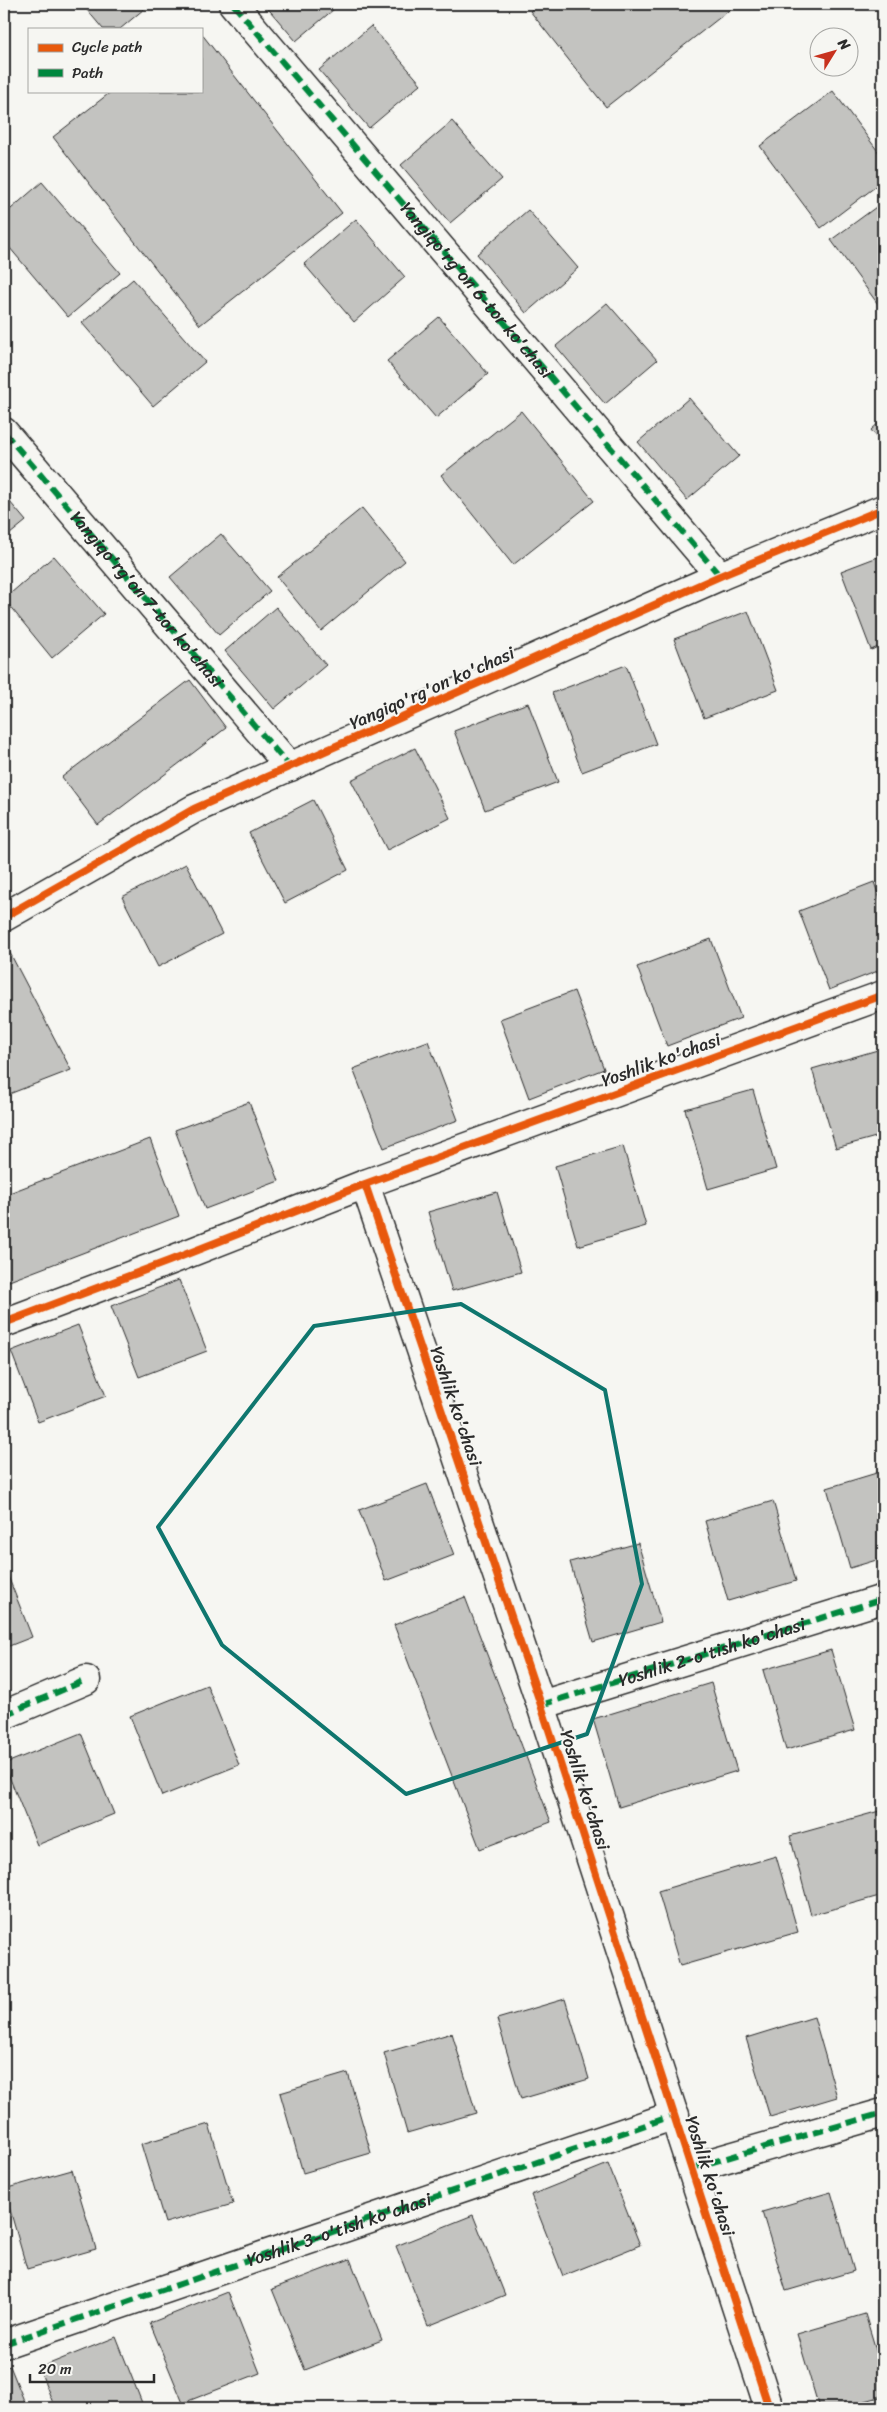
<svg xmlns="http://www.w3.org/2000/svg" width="887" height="2412" viewBox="0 0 887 2412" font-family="Sriracha,sans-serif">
<rect width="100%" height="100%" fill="#f6f6f2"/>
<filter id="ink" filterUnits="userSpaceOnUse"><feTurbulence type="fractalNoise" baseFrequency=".02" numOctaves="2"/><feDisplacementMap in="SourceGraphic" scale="10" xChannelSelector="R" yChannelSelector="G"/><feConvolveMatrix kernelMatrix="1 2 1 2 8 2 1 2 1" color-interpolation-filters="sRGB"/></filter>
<g filter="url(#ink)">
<path fill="#c3c3c0" stroke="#2b2b2b" d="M 82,4 L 150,4 L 120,29 L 103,29 Z
M 264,4 L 340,4 L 296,41 Z
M 538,4 L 737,4 L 606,107 L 530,11 Z
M 371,26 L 421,84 L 369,128 L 319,70 Z
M 201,33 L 342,213 L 200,325 L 53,137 L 112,91 L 201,91 Z
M 833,91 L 883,158 L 883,181 L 821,228 L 760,146 Z
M 452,121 L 502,179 L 450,223 L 401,165 Z
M 42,182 L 120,273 L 68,317 L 4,241 L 4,215 Z
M 883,202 L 883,311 L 831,240 Z
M 528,210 L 578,268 L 526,313 L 477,254 Z
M 356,219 L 405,277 L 354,322 L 304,264 Z
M 133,279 L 205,362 L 153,406 L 82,323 Z
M 607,303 L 657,360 L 605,404 L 556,346 Z
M 439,317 L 488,374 L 436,418 L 387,361 Z
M 689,398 L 739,456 L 687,500 L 638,442 Z
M 521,411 L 594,501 L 513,565 L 441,475 Z
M 883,419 L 883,445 L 871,430 Z
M 4,495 L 26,521 L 4,539 Z
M 362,508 L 405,561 L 321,631 L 277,577 Z
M 221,534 L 270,591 L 219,635 L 170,577 Z
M 883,555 L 883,645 L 871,650 L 841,571 Z
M 54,556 L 104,614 L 52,658 L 4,599 Z
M 276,607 L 326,665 L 274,709 L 225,651 Z
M 748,611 L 778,690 L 704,718 L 674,639 Z
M 626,665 L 656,744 L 582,772 L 552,693 Z
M 190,680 L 226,728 L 98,825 L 62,777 Z
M 528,703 L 558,782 L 485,810 L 454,731 Z
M 415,748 L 450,818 L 387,850 L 351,780 Z
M 313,800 L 348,870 L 285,903 L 249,833 Z
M 186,864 L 222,934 L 158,967 L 122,897 Z
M 874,882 L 883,908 L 883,969 L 829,990 L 799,911 Z
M 711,939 L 741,1018 L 667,1046 L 637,967 Z
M 9,951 L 71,1070 L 4,1096 L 4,953 Z
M 574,991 L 604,1069 L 529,1098 L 500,1019 Z
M 428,1041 L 458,1120 L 384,1148 L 353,1069 Z
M 881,1049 L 883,1058 L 883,1135 L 836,1148 L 812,1069 Z
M 753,1090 L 776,1169 L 708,1189 L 685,1109 Z
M 249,1102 L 279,1181 L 205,1209 L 175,1130 Z
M 150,1139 L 179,1216 L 4,1283 L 4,1195 Z
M 623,1146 L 646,1226 L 578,1246 L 555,1166 Z
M 497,1192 L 521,1272 L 452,1291 L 428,1212 Z
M 179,1280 L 207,1351 L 139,1377 L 111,1306 Z
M 78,1325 L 106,1396 L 38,1422 L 11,1351 Z
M 883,1471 L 883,1558 L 850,1568 L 827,1488 Z
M 427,1484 L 454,1555 L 386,1581 L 359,1510 Z
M 773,1501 L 796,1581 L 728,1601 L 705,1521 Z
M 638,1543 L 661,1622 L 593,1642 L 570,1562 Z
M 4,1566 L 32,1637 L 4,1648 Z
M 465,1597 L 551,1822 L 480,1849 L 394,1625 Z
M 831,1650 L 855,1730 L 786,1750 L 763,1670 Z
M 711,1683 L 737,1771 L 619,1807 L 593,1719 Z
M 207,1685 L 239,1765 L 162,1796 L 130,1716 Z
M 81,1733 L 114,1814 L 37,1845 L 4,1764 Z
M 883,1810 L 883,1895 L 811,1915 L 790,1836 Z
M 776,1856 L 798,1932 L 680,1966 L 658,1891 Z
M 883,1995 L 883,2022 L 876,1997 Z
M 565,1999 L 589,2079 L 521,2099 L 497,2019 Z
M 814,2017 L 837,2097 L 770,2117 L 746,2038 Z
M 452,2033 L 476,2113 L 407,2133 L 384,2053 Z
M 348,2073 L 371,2153 L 303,2173 L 280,2093 Z
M 209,2124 L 233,2204 L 165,2223 L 141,2144 Z
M 608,2164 L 640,2245 L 563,2276 L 531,2195 Z
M 72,2170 L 96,2249 L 27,2269 L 4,2189 Z
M 831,2192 L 854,2271 L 786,2291 L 762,2212 Z
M 473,2215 L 505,2295 L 428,2326 L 396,2246 Z
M 350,2259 L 382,2340 L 305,2370 L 272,2289 Z
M 228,2292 L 260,2373 L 183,2403 L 150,2323 Z
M 865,2314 L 883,2373 L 883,2396 L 840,2408 L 819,2408 L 797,2334 Z
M 116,2337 L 144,2408 L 55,2408 L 39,2368 Z
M 10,2366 L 27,2408 L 4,2408 L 4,2368 Z"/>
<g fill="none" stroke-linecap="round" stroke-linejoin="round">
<defs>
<g id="street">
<path d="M 233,4 L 720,576"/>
<path id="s1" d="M 4,432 L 290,767"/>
<path d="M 4,917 L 194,809 L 720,576 L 883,509"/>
<path d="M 365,1184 L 541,1705 L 769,2408"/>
<path d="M 4,1323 L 169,1261 L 365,1184 L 883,995"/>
<path id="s2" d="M 541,1705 L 883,1599"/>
<path d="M 4,1715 L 86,1680"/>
<path d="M 692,2168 L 883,2113"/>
<path d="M 4,2344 L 675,2115"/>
</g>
</defs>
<use href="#street" stroke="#2b2b2b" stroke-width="31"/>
<use href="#street" stroke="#f6f6f2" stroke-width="28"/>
<g stroke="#00873e" stroke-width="6" stroke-dasharray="12 6" stroke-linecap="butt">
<path id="s3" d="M 233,4 L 720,576"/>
<path d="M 4,432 L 290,767"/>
<path d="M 541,1705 L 883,1599"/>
<path d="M 4,1715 L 86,1680"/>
<path d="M 692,2168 L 883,2113"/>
<path id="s4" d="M 4,2344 L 675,2115"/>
</g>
<defs>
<path id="cycleway" d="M 4,917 L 194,809 L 720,576 L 883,509
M 365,1184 L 541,1705 L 769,2408
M 4,1323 L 169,1261 L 365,1184 L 883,995"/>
</defs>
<use href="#cycleway" stroke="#f6f6f2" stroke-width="11"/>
<use href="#cycleway" stroke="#e8590c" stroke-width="8"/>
</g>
</g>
<path fill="none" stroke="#0f766e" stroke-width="4" stroke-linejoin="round" d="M 461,1304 L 605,1390 L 642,1584 L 587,1734 L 406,1794 L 222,1645 L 158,1527 L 314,1326 Z"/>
<g text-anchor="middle" stroke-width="4" stroke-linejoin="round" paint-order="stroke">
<g font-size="18" fill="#2b2b2b" stroke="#f6f6f2">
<text dy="6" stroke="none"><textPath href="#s3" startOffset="376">Yangiqo'rg'on 6-tor ko'chasi</textPath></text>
<text dy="6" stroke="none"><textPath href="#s1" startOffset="220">Yangiqo'rg'on 7-tor ko'chasi</textPath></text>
<text transform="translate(432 688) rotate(-24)" y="6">Yangiqo'rg'on ko'chasi</text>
<text transform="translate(661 1060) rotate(-20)" y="6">Yoshlik ko'chasi</text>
<text transform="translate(456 1406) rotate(71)" y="6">Yoshlik ko'chasi</text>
<text dy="6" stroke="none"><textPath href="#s2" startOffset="179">Yoshlik 2-o'tish ko'chasi</textPath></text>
<text transform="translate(585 1790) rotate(72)" y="6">Yoshlik ko'chasi</text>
<text transform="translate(710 2176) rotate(72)" y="6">Yoshlik ko'chasi</text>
<text dy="6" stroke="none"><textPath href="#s4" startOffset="354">Yoshlik 3-o'tish ko'chasi</textPath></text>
</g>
</g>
<rect width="887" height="2412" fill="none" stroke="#f6f6f2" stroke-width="20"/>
<rect x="10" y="10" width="867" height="2392" fill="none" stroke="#2b2b2b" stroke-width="2" filter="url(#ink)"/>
<rect x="28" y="28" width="175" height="65" fill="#f6f6f2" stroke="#a5a5a2"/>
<rect x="38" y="44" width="25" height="8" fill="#e8590c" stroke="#a5a5a2"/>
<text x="72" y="52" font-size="15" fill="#2b2b2b">Cycle path</text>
<rect x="38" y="69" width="25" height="8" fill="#00873e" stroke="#a5a5a2"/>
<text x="72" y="78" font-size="15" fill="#2b2b2b">Path</text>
<g transform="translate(834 52) rotate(53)"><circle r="24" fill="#f6f6f2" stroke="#a5a5a2"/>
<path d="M0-4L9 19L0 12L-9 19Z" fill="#c8321e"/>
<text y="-8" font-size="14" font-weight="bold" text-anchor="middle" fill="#2b2b2b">N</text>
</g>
<path d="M30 2374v8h124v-8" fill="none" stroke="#2b2b2b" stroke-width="2.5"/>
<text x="38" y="2374" font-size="15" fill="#2b2b2b" stroke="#f6f6f2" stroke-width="4" paint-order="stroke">20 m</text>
</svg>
